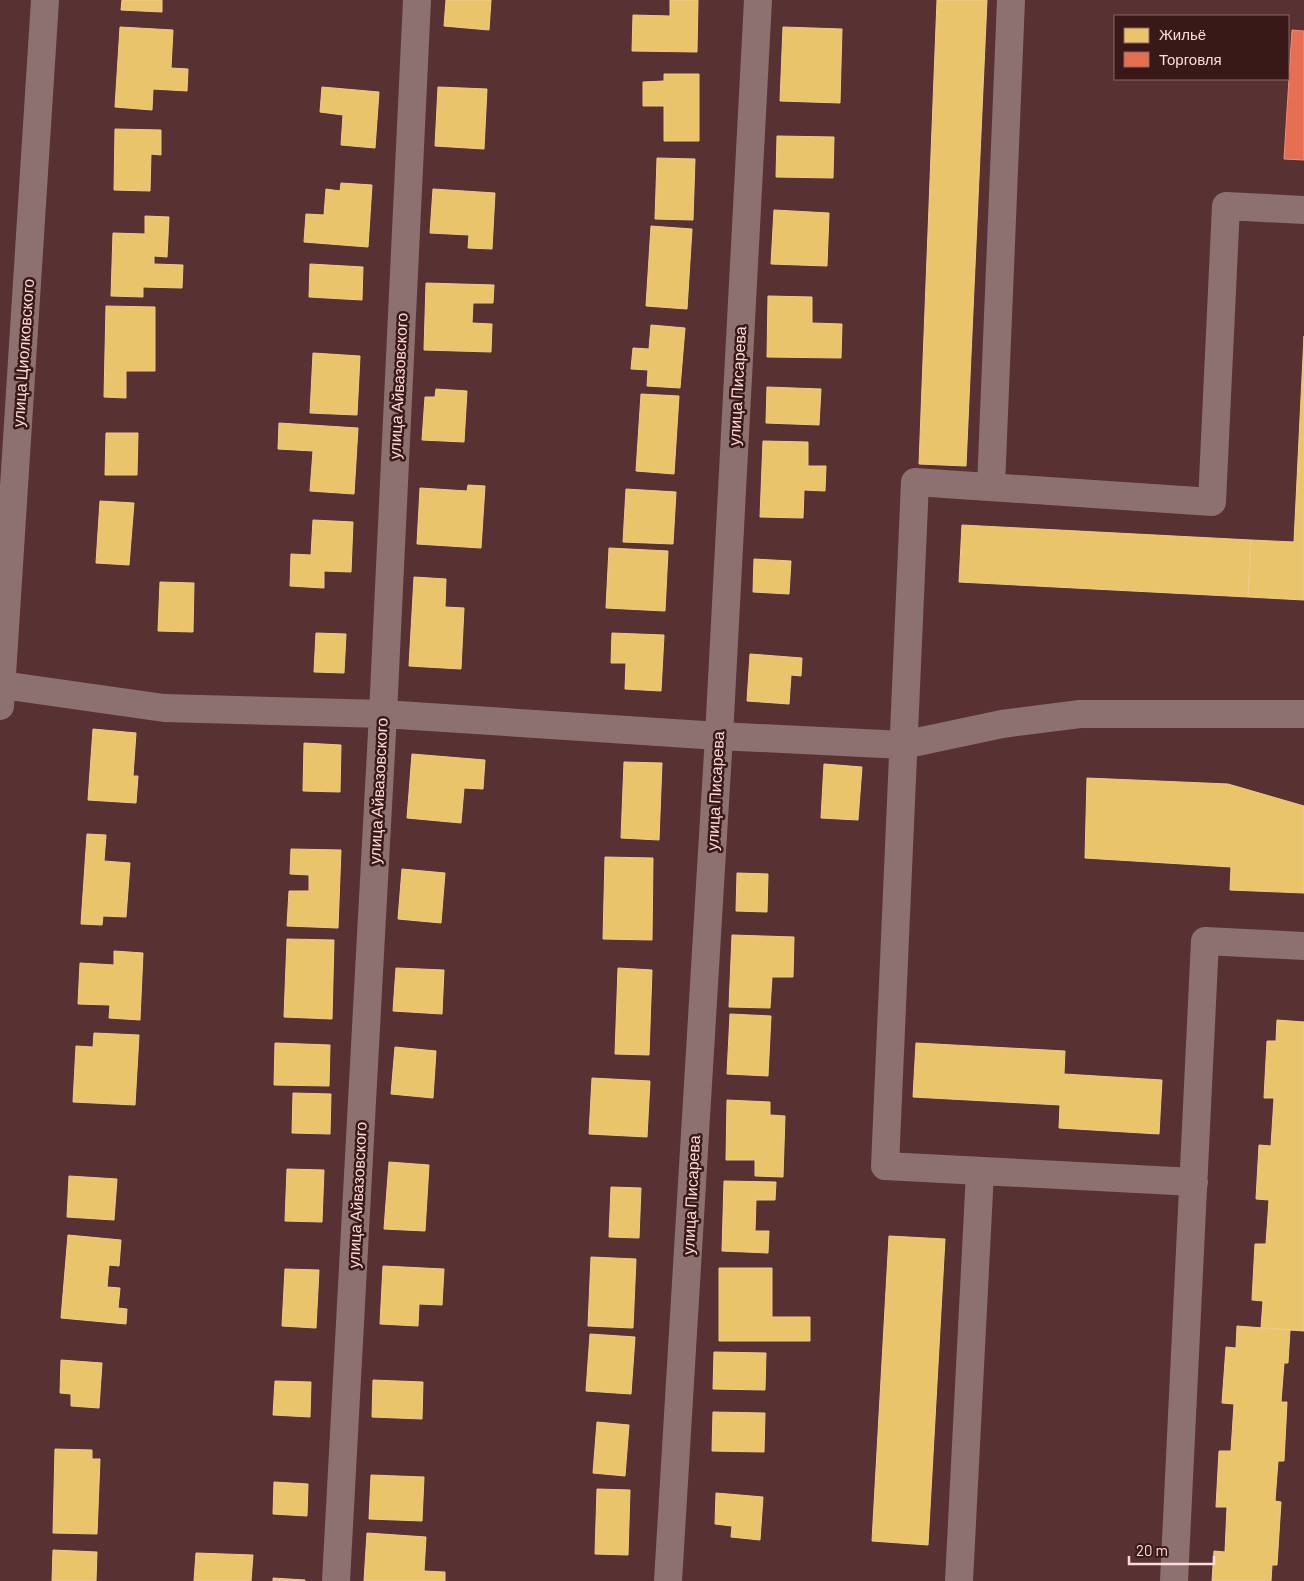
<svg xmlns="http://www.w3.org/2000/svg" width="1304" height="1581" viewBox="0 0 1304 1581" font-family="Barlow,sans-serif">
<rect width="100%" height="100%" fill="#583133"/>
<path fill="#e9c46a" stroke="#efcb8b" d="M 122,0 L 162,0 L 162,12 L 121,10 Z
M 446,0 L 491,0 L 489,30 L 444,26 Z
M 670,0 L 698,0 L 697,52 L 632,51 L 633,15 L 670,16 Z
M 937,0 L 987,0 L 966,466 L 919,464 Z
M 120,27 L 173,30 L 171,68 L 188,69 L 187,91 L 153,89 L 152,110 L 115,107 Z
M 783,27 L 842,29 L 840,103 L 780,101 Z
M 664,74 L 699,74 L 699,141 L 664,141 L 664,106 L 643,106 L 643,82 L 664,81 Z
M 322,87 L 379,92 L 375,148 L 341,145 L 343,115 L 320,112 Z
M 438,87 L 487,89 L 484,149 L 435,146 Z
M 115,129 L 161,130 L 161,155 L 151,154 L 150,191 L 114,190 Z
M 777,136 L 834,137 L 833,178 L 776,177 Z
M 657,158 L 695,159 L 693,220 L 655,219 Z
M 341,183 L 372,185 L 368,247 L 304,242 L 306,214 L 324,215 L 326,189 L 340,191 Z
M 433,189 L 495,193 L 492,249 L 468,248 L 469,235 L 430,233 Z
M 774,210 L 829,213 L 827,266 L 771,264 Z
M 145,216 L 169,217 L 167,257 L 154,256 L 154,264 L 183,265 L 182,288 L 143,287 L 143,297 L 111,296 L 113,233 L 145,234 Z
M 651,226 L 692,229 L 687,309 L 646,306 Z
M 310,264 L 363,267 L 362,300 L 309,297 Z
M 426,283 L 494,285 L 493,303 L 473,303 L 472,323 L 492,324 L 491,352 L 424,350 Z
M 768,296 L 812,297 L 812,323 L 842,324 L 841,358 L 767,357 Z
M 106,306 L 155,307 L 155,371 L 126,371 L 126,398 L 104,397 Z
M 651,325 L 685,328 L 680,388 L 647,386 L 648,370 L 631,369 L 633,348 L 649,349 Z
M 1304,336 L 1304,600 L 1248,597 L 1251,540 L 1294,542 Z
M 313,353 L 360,356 L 357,415 L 310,413 Z
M 767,387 L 821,389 L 819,425 L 766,423 Z
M 436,389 L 467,391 L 464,442 L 422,440 L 425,397 L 435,397 Z
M 641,394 L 679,396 L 674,474 L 636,471 Z
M 279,423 L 358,428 L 354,494 L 310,491 L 313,451 L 278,449 Z
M 106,433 L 138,433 L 137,475 L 105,475 Z
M 763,441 L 808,442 L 808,466 L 826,466 L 825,491 L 804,490 L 803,518 L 760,517 Z
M 468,485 L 485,486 L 481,548 L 417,544 L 420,488 L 467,491 Z
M 626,489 L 676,492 L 673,544 L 623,542 Z
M 100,501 L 134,503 L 129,565 L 96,563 Z
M 313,520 L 353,522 L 351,572 L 324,571 L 324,588 L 290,586 L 291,554 L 311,555 Z
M 962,525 L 1251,540 L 1248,597 L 959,582 Z
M 609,548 L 668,551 L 665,611 L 606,608 Z
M 754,559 L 791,561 L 789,594 L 753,592 Z
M 414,577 L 446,579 L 445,607 L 464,608 L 461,669 L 409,666 Z
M 160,582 L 194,583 L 193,632 L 158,631 Z
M 316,633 L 346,634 L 344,673 L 314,672 Z
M 612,633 L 664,635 L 661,691 L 625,689 L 626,663 L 611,663 Z
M 750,654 L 802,658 L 801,676 L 791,675 L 789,704 L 747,701 Z
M 93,729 L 136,733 L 133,776 L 138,776 L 136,803 L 88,800 Z
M 304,743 L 341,745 L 340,792 L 303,791 Z
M 412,754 L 485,760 L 483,789 L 464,788 L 461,823 L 407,818 Z
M 624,762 L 662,763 L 659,840 L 621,838 Z
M 824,764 L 862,767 L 858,820 L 821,818 Z
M 1087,778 L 1228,784 L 1304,806 L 1304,893 L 1230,890 L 1231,867 L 1085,858 Z
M 87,834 L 106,835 L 104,861 L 130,863 L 126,917 L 103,916 L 102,925 L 81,924 Z
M 291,849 L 341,850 L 338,928 L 287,926 L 289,891 L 309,891 L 309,875 L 290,874 Z
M 605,857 L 653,858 L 652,940 L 603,939 Z
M 402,869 L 445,873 L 441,923 L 398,919 Z
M 737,873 L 768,874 L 767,912 L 736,911 Z
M 732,935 L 794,937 L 793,977 L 772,977 L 770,1008 L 729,1007 Z
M 287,939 L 334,940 L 332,1019 L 284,1017 Z
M 114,951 L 143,953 L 140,1020 L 109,1018 L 110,1005 L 78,1004 L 80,963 L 114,965 Z
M 396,968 L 444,970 L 442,1014 L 393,1011 Z
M 618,968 L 652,970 L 649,1055 L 615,1054 Z
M 730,1014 L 771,1016 L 768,1076 L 727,1074 Z
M 1277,1020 L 1304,1022 L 1304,1331 L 1261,1328 L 1263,1301 L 1252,1300 L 1255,1244 L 1266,1244 L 1269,1200 L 1256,1199 L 1259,1145 L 1271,1146 L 1274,1098 L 1264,1098 L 1267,1041 L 1276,1041 Z
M 94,1033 L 139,1035 L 135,1105 L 73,1102 L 76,1046 L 93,1047 Z
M 275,1043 L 330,1045 L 329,1086 L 274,1085 Z
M 916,1043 L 1065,1051 L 1064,1074 L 1162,1080 L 1159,1134 L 1059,1128 L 1060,1105 L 913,1097 Z
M 395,1047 L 436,1051 L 433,1098 L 391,1094 Z
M 592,1078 L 650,1081 L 647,1137 L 589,1134 Z
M 293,1093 L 331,1094 L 330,1134 L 292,1133 Z
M 727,1100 L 770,1102 L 770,1115 L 785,1116 L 783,1177 L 755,1176 L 755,1160 L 726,1160 Z
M 389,1162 L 429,1165 L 425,1231 L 384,1229 Z
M 287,1169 L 324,1170 L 322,1222 L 285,1221 Z
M 69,1176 L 117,1179 L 114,1220 L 67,1217 Z
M 724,1181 L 776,1182 L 775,1200 L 756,1200 L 755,1231 L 769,1231 L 768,1253 L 722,1251 Z
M 611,1187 L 641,1188 L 639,1238 L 609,1237 Z
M 68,1235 L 121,1240 L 119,1266 L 109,1265 L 107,1287 L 120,1288 L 118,1308 L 127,1309 L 126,1324 L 61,1318 Z
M 889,1236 L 945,1239 L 928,1545 L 872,1541 Z
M 591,1257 L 636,1259 L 633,1328 L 588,1326 Z
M 383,1266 L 444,1269 L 442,1305 L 419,1304 L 418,1326 L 380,1324 Z
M 719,1268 L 772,1268 L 772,1317 L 810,1317 L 810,1341 L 719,1341 Z
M 285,1269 L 319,1270 L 316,1328 L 282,1326 Z
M 1237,1326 L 1290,1330 L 1288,1363 L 1284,1363 L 1281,1402 L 1287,1402 L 1284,1461 L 1278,1461 L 1275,1501 L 1281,1502 L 1277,1565 L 1272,1565 L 1271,1581 L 1212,1581 L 1214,1551 L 1225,1552 L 1227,1507 L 1216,1507 L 1219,1451 L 1231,1451 L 1234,1404 L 1222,1403 L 1226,1347 L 1236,1348 Z
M 590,1334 L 635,1337 L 631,1394 L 586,1391 Z
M 714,1352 L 766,1353 L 765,1390 L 713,1389 Z
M 61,1360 L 102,1363 L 99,1408 L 71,1406 L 71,1394 L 60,1393 Z
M 373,1380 L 423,1382 L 422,1419 L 372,1417 Z
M 275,1381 L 311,1382 L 310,1417 L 273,1415 Z
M 713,1412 L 765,1413 L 764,1452 L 712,1451 Z
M 597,1422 L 629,1425 L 625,1476 L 593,1473 Z
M 55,1449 L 92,1450 L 92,1459 L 100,1459 L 97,1534 L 53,1533 Z
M 371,1475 L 424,1477 L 422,1521 L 369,1519 Z
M 274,1482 L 308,1484 L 307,1516 L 273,1514 Z
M 597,1489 L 630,1490 L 628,1555 L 595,1554 Z
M 716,1493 L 763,1497 L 760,1540 L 731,1537 L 732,1526 L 715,1524 Z
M 367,1533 L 426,1537 L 424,1571 L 445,1572 L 445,1581 L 364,1581 Z
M 53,1550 L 97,1552 L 96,1581 L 52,1581 Z
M 196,1553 L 253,1555 L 251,1581 L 194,1581 Z
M 273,1578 L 305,1580 L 305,1581 L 273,1581 Z"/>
<path fill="#e76f51" stroke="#ee8f7a" d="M 1292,30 L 1304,31 L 1304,160 L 1284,159 Z"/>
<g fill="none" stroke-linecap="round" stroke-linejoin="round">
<path stroke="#8d7170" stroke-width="28" d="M 991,486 L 1011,0
M 2,685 L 164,708 L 383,714 L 719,736 L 903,745 L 1002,724 L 1080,714 L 1304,714
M 0,706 L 45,0
M 1194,1182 L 885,1166 L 915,482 L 1212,502 L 1226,206 L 1304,210
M 336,1581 L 383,714 L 417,0
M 668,1581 L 719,736 L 758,0
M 959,1581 L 980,1172
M 1174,1581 L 1205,941 L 1304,946"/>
</g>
<g text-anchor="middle" stroke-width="5" stroke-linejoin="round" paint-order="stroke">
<g font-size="16" fill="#fedbd9" stroke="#381918">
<text transform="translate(23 353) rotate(-86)" y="6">улица Циолковского</text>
<text transform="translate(398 386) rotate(-87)" y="6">улица Айвазовского</text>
<text transform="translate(737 386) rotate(-87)" y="6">улица Писарева</text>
<text transform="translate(378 791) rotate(-87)" y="6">улица Айвазовского</text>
<text transform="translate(715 791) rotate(-87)" y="6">улица Писарева</text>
<text transform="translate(357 1195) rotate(-87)" y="6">улица Айвазовского</text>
<text transform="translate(691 1195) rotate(-87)" y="6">улица Писарева</text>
</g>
</g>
<rect x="1114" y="15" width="175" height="65" fill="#381918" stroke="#876765"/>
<rect x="1124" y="28" width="25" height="15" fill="#e9c46a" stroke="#876765"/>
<text x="1159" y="40" font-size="15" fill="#fedbd9">Жильё</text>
<rect x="1124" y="52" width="25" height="15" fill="#e76f51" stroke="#876765"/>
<text x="1159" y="65" font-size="15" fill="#fedbd9">Торговля</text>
<path d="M1129 1556v8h85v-8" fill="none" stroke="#fedbd9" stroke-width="2.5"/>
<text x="1136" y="1556" font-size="15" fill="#fedbd9" stroke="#381918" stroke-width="4" paint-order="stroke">20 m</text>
</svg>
